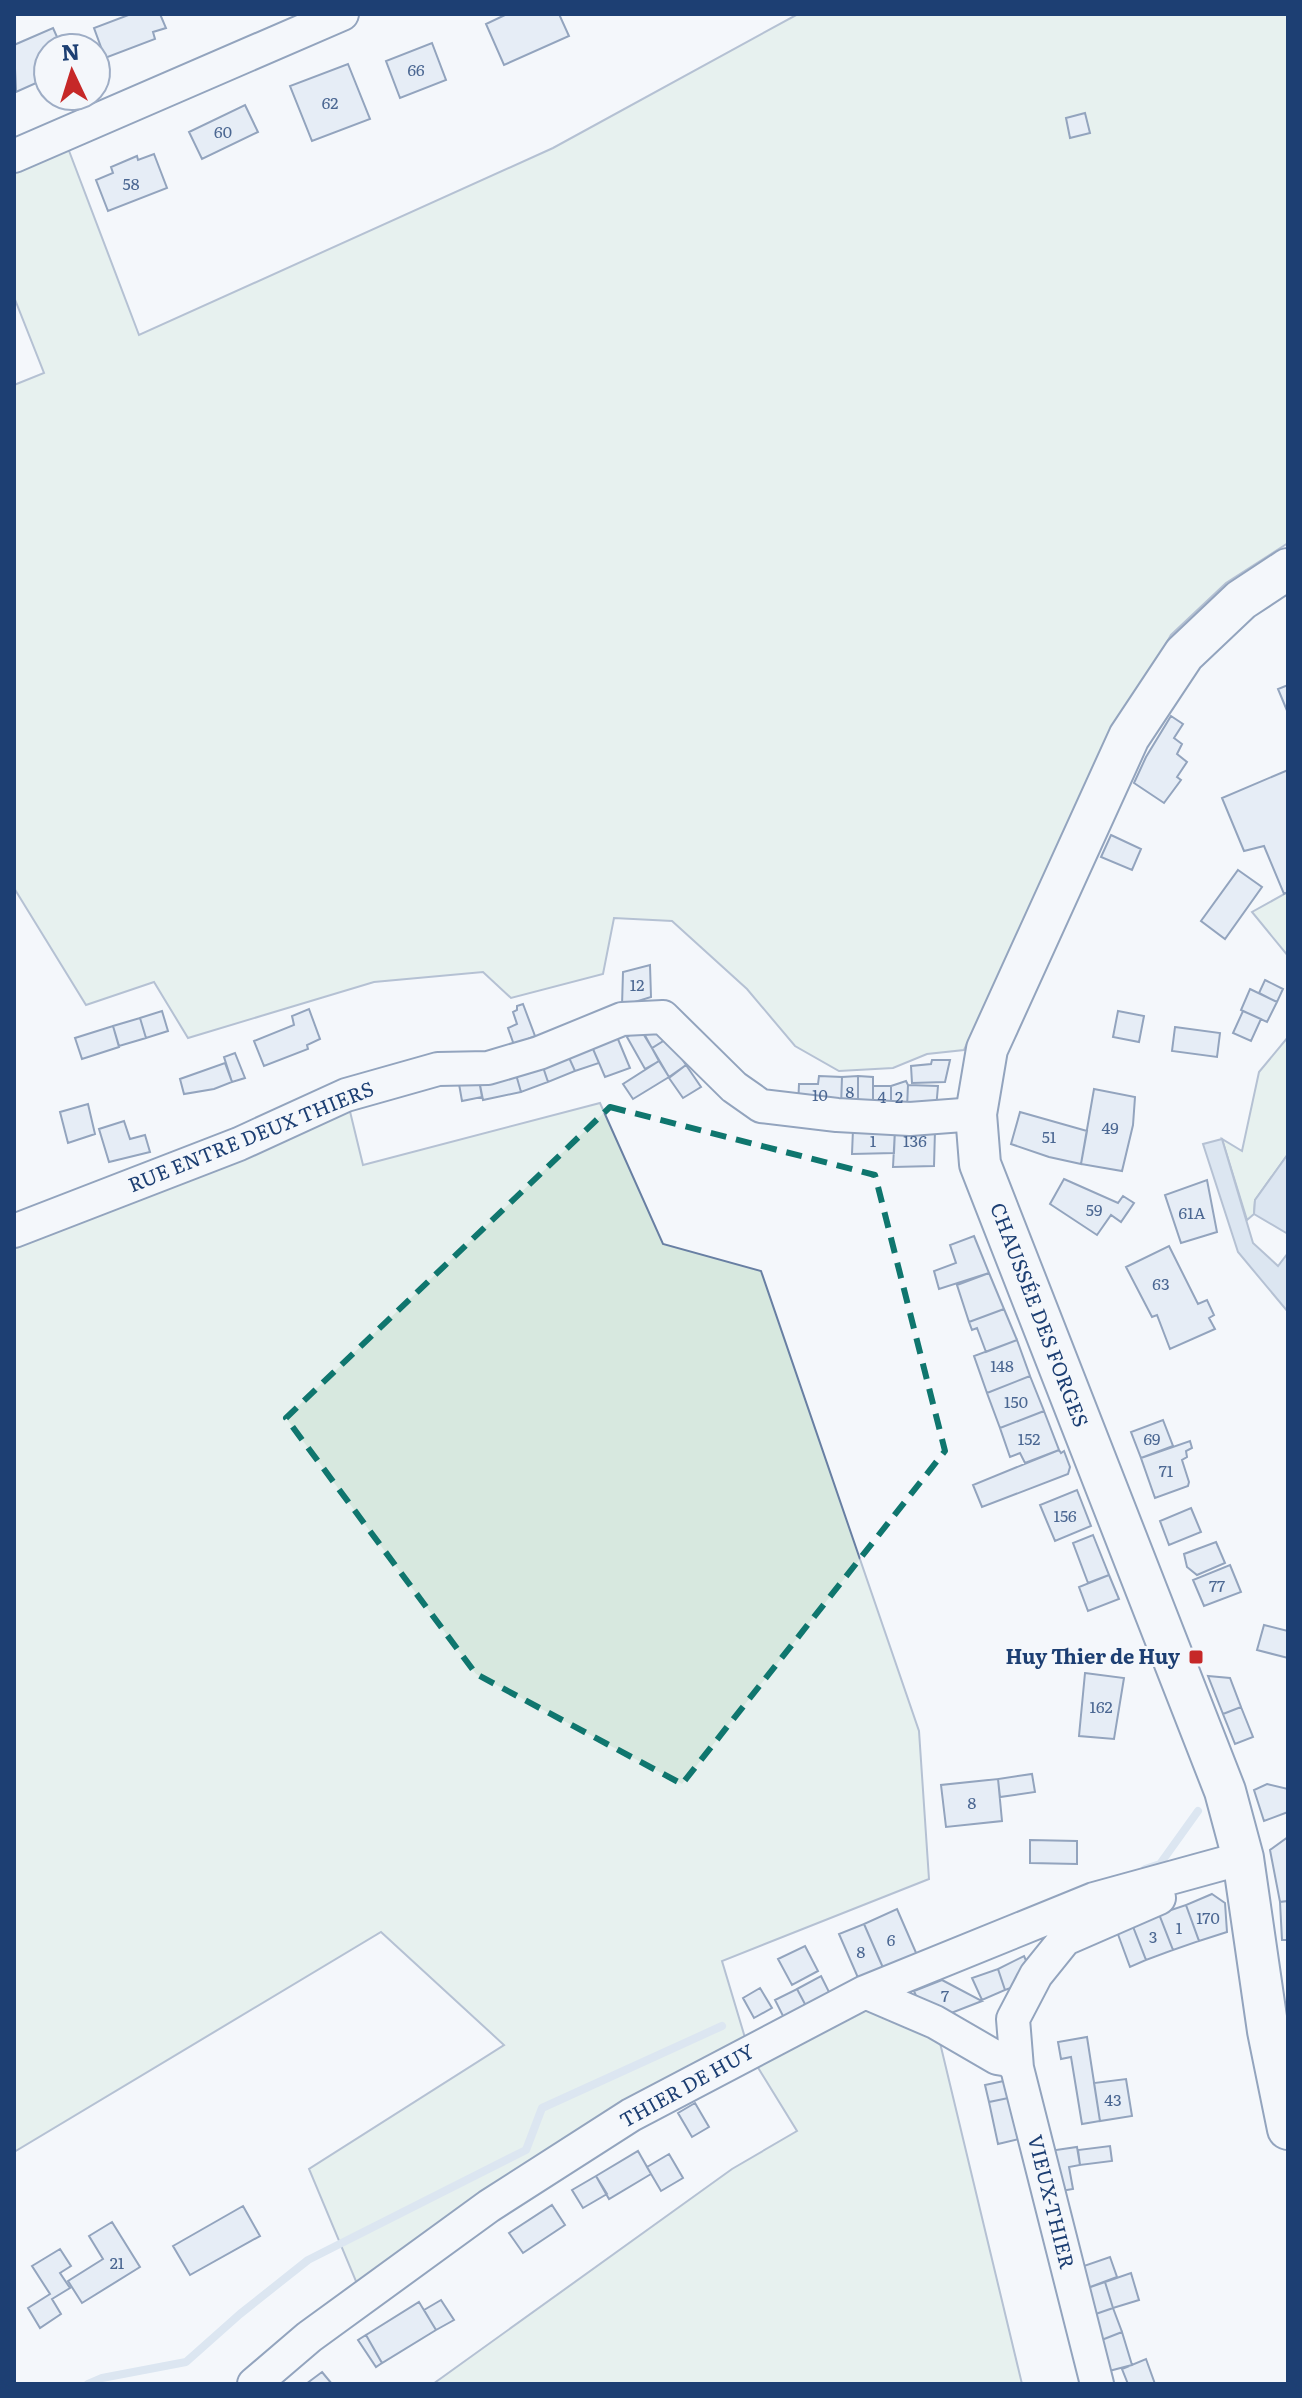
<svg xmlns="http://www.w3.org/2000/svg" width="1302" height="2398" viewBox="0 0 1302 2398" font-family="Literata,serif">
<rect width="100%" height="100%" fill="#f4f7fb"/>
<path fill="#d7e8df" stroke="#687fa3" stroke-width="2" d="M 798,14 L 1288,14 L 1288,543 L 1226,583 L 1171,635 L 1116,731 L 964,1050 L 927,1054 L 893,1068 L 839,1071 L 795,1046 L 747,989 L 672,921 L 614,918 L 603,974 L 511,998 L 483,972 L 374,982 L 188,1038 L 154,982 L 86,1005 L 14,888 L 14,385 L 44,373 L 14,297 L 14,156 L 63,135 L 139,335 L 553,148 Z
M 1288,892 L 1288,956 L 1252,912 Z
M 1288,1037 L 1288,1154 L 1255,1200 L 1254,1214 L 1247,1220 L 1222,1139 L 1242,1151 L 1259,1072 Z
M 346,1095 L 363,1165 L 600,1103 L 663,1244 L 761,1271 L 919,1731 L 929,1879 L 722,1961 L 749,2051 L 865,1992 L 935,2022 L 1022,2384 L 433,2384 L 732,2169 L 797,2131 L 749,2053 L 363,2298 L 309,2169 L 504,2045 L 381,1932 L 14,2152 L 14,1231 Z"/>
<path fill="#bed0e5" stroke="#687fa3" stroke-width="2" d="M 1222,1139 L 1253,1243 L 1278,1266 L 1288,1253 L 1288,1312 L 1238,1252 L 1203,1144 Z
M 1288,1154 L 1288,1234 L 1254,1214 L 1255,1200 Z"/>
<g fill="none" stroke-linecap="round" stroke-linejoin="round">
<path stroke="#bed0e5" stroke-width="8" d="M 1145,1869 L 1160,1864 L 1198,1811
M 88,2384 L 102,2378 L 186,2362 L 240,2314 L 308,2260 L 526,2150 L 542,2108 L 722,2026"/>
</g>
<path fill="#d5e0f0" stroke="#1d3f73" stroke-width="2" d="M 131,14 L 160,14 L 166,28 L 153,32 L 155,39 L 105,58 L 94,28 Z
M 507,14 L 559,14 L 569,36 L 504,65 L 486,24 Z
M 53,28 L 62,48 L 48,48 L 48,82 L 45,79 L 16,92 L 14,45 Z
M 432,43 L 446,80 L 400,98 L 386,61 Z
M 348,64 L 370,119 L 312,141 L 290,86 Z
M 245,105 L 258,132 L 202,159 L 189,132 Z
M 1085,113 L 1090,133 L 1070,138 L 1066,118 Z
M 154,154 L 167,188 L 108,211 L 96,180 L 113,173 L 111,167 L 137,156 L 138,160 Z
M 1288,685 L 1288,713 L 1278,689 Z
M 1171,716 L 1183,724 L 1174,738 L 1182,744 L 1177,754 L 1187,762 L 1177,777 L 1181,780 L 1164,803 L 1134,783 L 1146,757 Z
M 1288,770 L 1288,892 L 1284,894 L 1264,846 L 1244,851 L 1222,798 Z
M 1111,835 L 1141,849 L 1132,870 L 1101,857 Z
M 1238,870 L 1262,887 L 1225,939 L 1201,921 Z
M 650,965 L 651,997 L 622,1006 L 623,972 Z
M 1265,980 L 1283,989 L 1277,1002 L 1259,993 Z
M 1250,989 L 1277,1002 L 1267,1022 L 1241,1010 Z
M 523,1004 L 535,1036 L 514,1045 L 508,1028 L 517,1024 L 513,1012 L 517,1010 L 517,1006 Z
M 309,1009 L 320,1039 L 307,1045 L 308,1049 L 264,1066 L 254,1041 L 294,1025 L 292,1016 Z
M 162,1011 L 168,1031 L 146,1038 L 140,1018 Z
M 1118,1011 L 1144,1016 L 1139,1042 L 1113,1037 Z
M 1243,1011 L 1261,1019 L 1251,1041 L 1233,1033 Z
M 140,1018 L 146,1038 L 119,1046 L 113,1026 Z
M 659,1025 L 668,1038 L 652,1048 L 644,1035 Z
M 113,1026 L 119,1047 L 82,1059 L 75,1038 Z
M 1175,1027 L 1220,1033 L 1217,1057 L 1172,1051 Z
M 641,1028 L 659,1061 L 645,1069 L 627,1037 Z
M 615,1032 L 630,1068 L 605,1077 L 590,1042 Z
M 668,1038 L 686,1065 L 669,1077 L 652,1048 Z
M 590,1042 L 599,1063 L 575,1071 L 566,1051 Z
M 566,1051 L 575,1071 L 548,1082 L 541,1061 Z
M 235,1053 L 245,1078 L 232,1082 L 224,1057 Z
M 932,1060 L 950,1060 L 945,1082 L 912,1083 L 911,1066 L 931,1064 Z
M 541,1061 L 548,1082 L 521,1092 L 515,1071 Z
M 659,1061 L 669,1077 L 633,1099 L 623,1084 Z
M 225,1063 L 232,1082 L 214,1089 L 184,1094 L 180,1079 Z
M 686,1065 L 701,1087 L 683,1098 L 669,1078 Z
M 515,1071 L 521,1092 L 483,1100 L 479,1080 Z
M 819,1076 L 842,1077 L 841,1107 L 798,1107 L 799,1084 L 818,1084 Z
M 858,1076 L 858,1108 L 841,1107 L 842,1077 Z
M 858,1076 L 873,1077 L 873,1107 L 858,1108 Z
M 479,1080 L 482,1097 L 462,1101 L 459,1084 Z
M 906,1081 L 908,1085 L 907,1108 L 891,1108 L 891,1086 Z
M 908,1085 L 938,1086 L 936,1109 L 907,1108 Z
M 873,1086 L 891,1086 L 891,1108 L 873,1107 Z
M 1094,1089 L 1135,1097 L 1133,1125 L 1122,1171 L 1081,1164 Z
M 88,1104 L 95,1134 L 68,1143 L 60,1112 Z
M 1020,1112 L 1087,1131 L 1081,1164 L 1049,1157 L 1011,1144 Z
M 124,1121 L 130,1139 L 145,1135 L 150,1152 L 109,1162 L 99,1129 Z
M 853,1129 L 895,1129 L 894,1153 L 852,1154 Z
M 895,1129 L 935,1130 L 934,1166 L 893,1167 Z
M 1064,1179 L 1118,1203 L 1123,1196 L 1134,1203 L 1121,1222 L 1111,1215 L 1097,1235 L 1050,1204 Z
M 1207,1180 L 1217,1232 L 1181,1243 L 1165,1195 Z
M 974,1236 L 989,1273 L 939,1289 L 934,1271 L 956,1263 L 950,1245 Z
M 1169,1246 L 1198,1304 L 1207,1300 L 1214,1315 L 1209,1318 L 1215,1329 L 1170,1349 L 1157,1315 L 1152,1317 L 1126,1267 Z
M 989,1273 L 1004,1309 L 969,1322 L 957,1285 Z
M 1004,1309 L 1017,1340 L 986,1352 L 977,1328 L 972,1330 L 969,1322 Z
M 1017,1340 L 1030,1376 L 987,1393 L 974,1356 Z
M 1030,1376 L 1044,1411 L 1000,1428 L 987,1393 Z
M 1044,1411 L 1059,1450 L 1025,1463 L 1020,1453 L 1010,1457 L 1000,1428 Z
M 1163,1420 L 1173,1446 L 1141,1458 L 1131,1432 Z
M 1190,1441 L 1192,1448 L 1186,1451 L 1187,1457 L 1182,1460 L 1189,1482 L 1188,1486 L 1155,1498 L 1141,1458 Z
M 1059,1450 L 1061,1453 L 1064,1451 L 1070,1467 L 1068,1474 L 982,1507 L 973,1485 Z
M 1077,1490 L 1091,1526 L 1055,1541 L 1040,1505 Z
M 1191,1508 L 1201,1532 L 1169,1545 L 1160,1521 Z
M 1093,1535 L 1109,1575 L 1088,1583 L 1073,1543 Z
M 1216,1542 L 1225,1563 L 1197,1575 L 1187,1567 L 1184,1554 Z
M 1230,1565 L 1241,1592 L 1204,1606 L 1193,1580 Z
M 1109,1575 L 1119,1599 L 1088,1611 L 1079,1587 Z
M 1264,1625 L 1288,1631 L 1288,1658 L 1257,1650 Z
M 1085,1673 L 1124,1678 L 1114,1739 L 1079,1736 Z
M 1208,1676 L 1230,1678 L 1241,1707 L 1223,1714 Z
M 1241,1707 L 1253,1737 L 1235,1744 L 1223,1714 Z
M 1032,1774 L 1035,1792 L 1000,1797 L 998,1779 Z
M 998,1779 L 1002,1821 L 946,1827 L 941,1785 Z
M 1267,1784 L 1288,1789 L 1288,1812 L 1264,1821 L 1254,1790 Z
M 1288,1837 L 1288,1901 L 1280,1902 L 1270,1850 Z
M 1030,1840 L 1077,1841 L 1077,1864 L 1030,1863 Z
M 1212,1894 L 1225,1903 L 1227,1932 L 1199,1941 L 1186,1905 Z
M 1288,1901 L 1288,1940 L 1282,1940 L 1280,1902 Z
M 1186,1905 L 1199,1941 L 1173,1950 L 1159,1914 Z
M 897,1909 L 917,1955 L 884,1970 L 864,1924 Z
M 1159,1914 L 1173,1950 L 1146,1960 L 1132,1924 Z
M 864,1924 L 884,1970 L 859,1980 L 839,1934 Z
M 1132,1924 L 1146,1960 L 1130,1967 L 1116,1929 Z
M 805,1946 L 818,1971 L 792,1985 L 778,1959 Z
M 1024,1956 L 1031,1972 L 1022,1984 L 1005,1990 L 998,1969 Z
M 998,1969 L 1005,1990 L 982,2000 L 972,1978 Z
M 821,1976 L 830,1994 L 806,2006 L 797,1989 Z
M 942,1980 L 982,2001 L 941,2017 L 921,2008 L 914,1991 Z
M 760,1988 L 772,2008 L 754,2018 L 743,1998 Z
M 797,1989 L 806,2006 L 784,2018 L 775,2000 Z
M 1087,2037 L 1100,2121 L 1082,2124 L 1071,2057 L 1061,2059 L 1058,2042 Z
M 1013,2079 L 1018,2096 L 989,2102 L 985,2085 Z
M 1126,2079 L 1132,2116 L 1100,2121 L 1094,2083 Z
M 1018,2096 L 1027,2137 L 998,2144 L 989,2102 Z
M 695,2103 L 709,2127 L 692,2137 L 678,2113 Z
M 1110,2146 L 1112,2161 L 1080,2165 L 1078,2150 Z
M 1077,2147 L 1080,2165 L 1069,2167 L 1073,2189 L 1055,2192 L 1049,2151 Z
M 638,2151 L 651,2174 L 609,2199 L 596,2176 Z
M 669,2154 L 683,2178 L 661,2191 L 647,2167 Z
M 596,2176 L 607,2194 L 583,2208 L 572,2190 Z
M 552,2205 L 565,2225 L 523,2253 L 509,2233 Z
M 243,2206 L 260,2236 L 190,2275 L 173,2246 Z
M 112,2222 L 140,2267 L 82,2303 L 68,2281 L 103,2259 L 89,2236 Z
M 60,2249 L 71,2266 L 60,2273 L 70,2288 L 52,2299 L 61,2314 L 40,2328 L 28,2308 L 50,2294 L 32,2266 Z
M 1110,2257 L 1117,2277 L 1082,2290 L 1075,2269 Z
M 1131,2273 L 1139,2300 L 1113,2308 L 1105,2282 Z
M 1105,2282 L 1113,2308 L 1090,2316 L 1082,2290 Z
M 441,2300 L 454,2320 L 436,2330 L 424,2310 Z
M 419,2302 L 436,2330 L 382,2363 L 366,2335 Z
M 1113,2308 L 1122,2332 L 1099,2341 L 1090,2316 Z
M 1122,2332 L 1132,2365 L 1109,2371 L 1099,2341 Z
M 366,2335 L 382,2363 L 376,2367 L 358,2340 Z
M 1146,2359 L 1155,2384 L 1128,2384 L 1122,2369 Z
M 322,2372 L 332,2384 L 306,2384 Z"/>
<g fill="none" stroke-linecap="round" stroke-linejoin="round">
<defs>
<path id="minor" d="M 14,156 L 342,14
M 14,1231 L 239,1144 L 346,1095 L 438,1069 L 488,1068 L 539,1053 L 622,1019 L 663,1017 L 734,1087 L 761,1106 L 837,1115 L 910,1119 L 976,1114
M 865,1992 L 935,2022 L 997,2058 L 1009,2060 L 1017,2068
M 254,2384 L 309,2337 L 489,2206 L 631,2115 L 865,1992 L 1094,1899 L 1243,1858
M 1097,2384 L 1017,2068 L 1013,2019 L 1036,1975 L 1065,1939 L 1159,1898"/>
<path id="major" d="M 1288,569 L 1241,600 L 1184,654 L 1129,737 L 987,1049 L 976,1114 L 980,1164 L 1225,1791 L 1243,1858 L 1268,2031 L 1288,2129"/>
</defs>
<use href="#minor" stroke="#1d3f73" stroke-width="36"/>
<use href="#major" stroke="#1d3f73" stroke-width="44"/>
<use href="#minor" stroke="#f4f7fb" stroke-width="32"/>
<use href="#major" stroke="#f4f7fb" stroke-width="40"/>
</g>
<path d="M0 0H1302V2398H0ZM 610,1107 L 875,1175 L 945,1451 L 682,1784 L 476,1674 L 286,1418 Z" fill="#f4f7fb" fill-opacity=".55" fill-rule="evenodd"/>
<path fill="none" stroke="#0f766e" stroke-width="6" stroke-dasharray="16 10" stroke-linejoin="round" d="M 610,1107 L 875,1175 L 945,1451 L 682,1784 L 476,1674 L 286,1418 Z"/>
<rect fill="#c62828" stroke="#f4f7fb" stroke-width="3" x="1188" y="1649" width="16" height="16" rx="4"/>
<g text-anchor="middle" stroke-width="6" stroke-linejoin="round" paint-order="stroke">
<g font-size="16" fill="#4b6792">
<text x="416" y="76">66</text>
<text x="330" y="109">62</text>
<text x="223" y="138">60</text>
<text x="131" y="190">58</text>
<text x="637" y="991">12</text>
<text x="850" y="1098">8</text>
<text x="820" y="1101">10</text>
<text x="882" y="1103">4</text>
<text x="899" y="1103">2</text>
<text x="1110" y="1134">49</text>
<text x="1049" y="1143">51</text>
<text x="873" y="1147">1</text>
<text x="915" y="1147">136</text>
<text x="1094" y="1216">59</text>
<text x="1192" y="1219">61A</text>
<text x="1161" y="1290">63</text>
<text x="1002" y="1372">148</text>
<text x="1016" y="1408">150</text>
<text x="1029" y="1445">152</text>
<text x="1152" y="1445">69</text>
<text x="1166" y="1477">71</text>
<text x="1065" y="1522">156</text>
<text x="1217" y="1592">77</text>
<text x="1101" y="1713">162</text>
<text x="972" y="1809">8</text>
<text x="1208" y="1924">170</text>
<text x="1179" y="1934">1</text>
<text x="1153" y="1943">3</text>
<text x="891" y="1946">6</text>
<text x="861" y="1958">8</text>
<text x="945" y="2002">7</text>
<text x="1113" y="2106">43</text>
<text x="117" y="2269">21</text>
</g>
<g font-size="20" fill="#1d3f73" stroke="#f4f7fb">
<text transform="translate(251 1137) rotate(-22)" y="7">RUE ENTRE DEUX THIERS</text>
<text transform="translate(1039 1315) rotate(69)" y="7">CHAUSSÉE DES FORGES</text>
<text transform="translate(687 2086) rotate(-29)" y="7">THIER DE HUY</text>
<text transform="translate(1051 2202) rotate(76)" y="7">VIEUX-THIER</text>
</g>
<g font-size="20" font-weight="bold" fill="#1d3f73" stroke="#f4f7fb" text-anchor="end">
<text x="1180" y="1664">Huy Thier de Huy</text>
</g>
</g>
<rect width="1302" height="2398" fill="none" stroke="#1d3f73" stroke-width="32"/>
<g transform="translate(72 72) rotate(356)"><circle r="38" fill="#f4f7fb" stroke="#9eadc5" stroke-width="2"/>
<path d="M0-6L14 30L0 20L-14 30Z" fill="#c62828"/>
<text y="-12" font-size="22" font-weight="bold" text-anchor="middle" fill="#1d3f73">N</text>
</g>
</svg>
